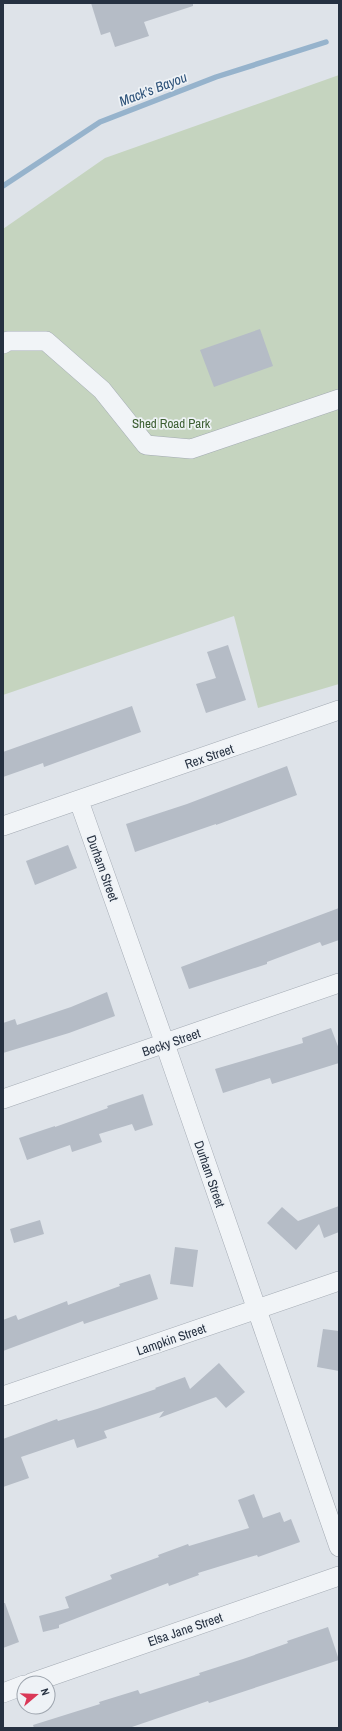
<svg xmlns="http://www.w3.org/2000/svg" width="342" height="1731" viewBox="0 0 342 1731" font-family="'Archivo Narrow',sans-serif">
<rect width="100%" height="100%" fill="#dee3e9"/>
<path fill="#c5d4bf" d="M 339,75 L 339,684 L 258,708 L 234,616 L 3,695 L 3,229 L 105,158 Z"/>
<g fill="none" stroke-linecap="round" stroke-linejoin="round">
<path stroke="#96b3cc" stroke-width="5.5" d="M 3,186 L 100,122 L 216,77 L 326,42"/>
</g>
<path fill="#b5bcc6" d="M 91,3 L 193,3 L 193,6 L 144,22 L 149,36 L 115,47 L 110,32 L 101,35 Z
M 260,329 L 273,366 L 214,387 L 200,350 Z
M 228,645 L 246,700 L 206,713 L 196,684 L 216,678 L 207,652 Z
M 132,706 L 141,732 L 44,767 L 43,763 L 3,777 L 3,752 Z
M 287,766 L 297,795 L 216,825 L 216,824 L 135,852 L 126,824 L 187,804 Z
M 68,845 L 77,868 L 35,885 L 26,861 Z
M 339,908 L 339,940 L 322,946 L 320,942 L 267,962 L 267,964 L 189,989 L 181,967 Z
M 107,992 L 115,1016 L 69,1033 L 3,1053 L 3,1023 L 15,1019 L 17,1025 L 71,1007 Z
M 331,1028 L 339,1049 L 339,1063 L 272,1084 L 270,1078 L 223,1093 L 215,1069 L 303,1043 L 302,1038 Z
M 143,1094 L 153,1125 L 135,1131 L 132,1124 L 99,1134 L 102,1142 L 72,1152 L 70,1145 L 27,1160 L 19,1138 L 55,1126 L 55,1127 L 108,1108 L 107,1106 Z
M 339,1206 L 339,1232 L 324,1238 L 319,1224 L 296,1250 L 267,1223 L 282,1207 L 298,1221 Z
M 40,1220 L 44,1234 L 14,1243 L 10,1229 Z
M 175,1247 L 198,1250 L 193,1287 L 170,1284 Z
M 150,1274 L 158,1299 L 84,1324 L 83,1321 L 3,1351 L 3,1320 L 16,1315 L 18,1320 L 67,1301 L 68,1305 L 120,1286 L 119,1284 Z
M 323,1329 L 339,1331 L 339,1371 L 317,1367 Z
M 219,1363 L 245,1392 L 226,1408 L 216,1397 L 159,1418 L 164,1411 L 104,1431 L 107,1438 L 77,1448 L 74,1439 L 21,1457 L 29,1478 L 3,1487 L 3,1439 L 57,1419 L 58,1421 L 97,1409 L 156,1389 L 155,1388 L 185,1377 L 190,1389 Z
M 254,1494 L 263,1518 L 280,1512 L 284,1522 L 291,1519 L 300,1542 L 258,1557 L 257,1555 L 198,1573 L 199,1575 L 169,1586 L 168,1583 L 59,1625 L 59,1628 L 43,1632 L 39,1616 L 69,1608 L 65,1597 L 112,1579 L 110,1575 L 159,1557 L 158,1555 L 188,1544 L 189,1546 L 249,1528 L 238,1500 Z
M 3,1603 L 5,1603 L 19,1642 L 3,1648 Z
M 328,1627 L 339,1660 L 209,1703 L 208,1701 L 129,1728 L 34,1728 L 33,1725 L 100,1704 L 99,1702 L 138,1690 L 140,1694 L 200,1675 L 199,1673 L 243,1659 L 288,1643 L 287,1641 Z"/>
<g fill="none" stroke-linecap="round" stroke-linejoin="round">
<defs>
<path id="minor" d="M 3,344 L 8,341 L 46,341 L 102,390 L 146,445 L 191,449 L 339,399
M 79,801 L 165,1044 L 339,1547
M 3,826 L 339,710
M 3,1099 L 339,983
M 3,1396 L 339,1281
M 31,1683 L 339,1576
M 3,1693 L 24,1685"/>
</defs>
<use href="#minor" stroke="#a3aab3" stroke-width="20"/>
<use href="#minor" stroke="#f1f4f7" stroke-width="19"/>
</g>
<g text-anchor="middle" stroke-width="3.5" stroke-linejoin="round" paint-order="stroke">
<g font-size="13" fill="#3c5e32" stroke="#eef2f6">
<text x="171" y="428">Shed Road Park</text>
</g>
<g font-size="13" fill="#263141" stroke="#eef2f6">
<text transform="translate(209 756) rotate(-19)" y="5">Rex Street</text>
<text transform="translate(103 868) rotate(70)" y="5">Durham Street</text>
<text transform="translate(171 1042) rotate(-19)" y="5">Becky Street</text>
<text transform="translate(210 1174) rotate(71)" y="5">Durham Street</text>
<text transform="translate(171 1339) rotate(-19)" y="5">Lampkin Street</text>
<text transform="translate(185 1629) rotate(-19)" y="5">Elsa Jane Street</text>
</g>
<g font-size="14" font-style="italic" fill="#2d5279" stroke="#eef2f6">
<text transform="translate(153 89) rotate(-21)" y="5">Mack's Bayou</text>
</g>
</g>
<rect width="342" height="1731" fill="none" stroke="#263141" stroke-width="8"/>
<g transform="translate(36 1695) rotate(71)"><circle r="19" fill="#eef2f6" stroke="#9ea5ae"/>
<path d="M0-3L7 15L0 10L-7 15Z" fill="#da3857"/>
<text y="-6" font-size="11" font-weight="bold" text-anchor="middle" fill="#263141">N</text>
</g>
</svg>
